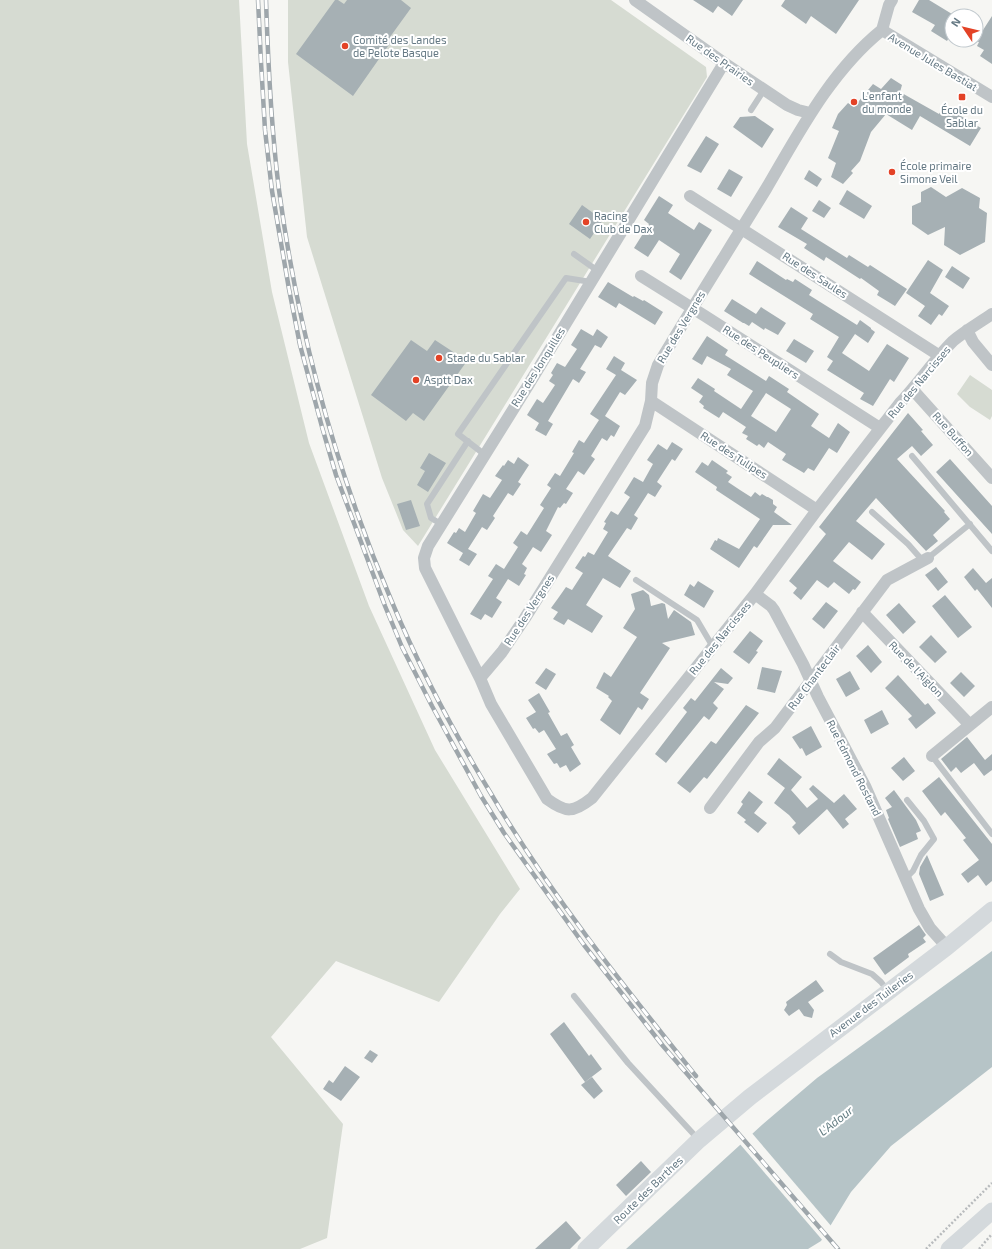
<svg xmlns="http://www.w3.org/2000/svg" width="992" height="1249" viewBox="0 0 992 1249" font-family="'Exo 2',sans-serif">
<rect width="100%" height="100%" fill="#f6f6f3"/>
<path fill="#d6dbd2" d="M 0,0 L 239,0 L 247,144 L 272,292 L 309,443 L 369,606 L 435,750 L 520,889 L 500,914 L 439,1002 L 336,961 L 271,1037 L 343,1124 L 327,1238 L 300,1249 L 0,1249 Z
M 288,0 L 611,0 L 706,67 L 707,77 L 418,546 L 403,530 L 382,478 L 307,237 L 288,62 Z
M 970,375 L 992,390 L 992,416 L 990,420 L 970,407 L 957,394 Z"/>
<path fill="#b6c4c7" d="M 992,951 L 992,1067 L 891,1146 L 851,1192 L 821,1241 L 808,1249 L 626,1249 L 763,1124 L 817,1078 Z"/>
<path fill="#f6f6f3" d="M 751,1132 L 832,1227 L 824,1242 L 739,1143 Z"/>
<path fill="#a6b0b4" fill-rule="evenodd" d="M 335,0 L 338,0 L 344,4 L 347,0 L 401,0 L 411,8 L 390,37 L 393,39 L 353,96 L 296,54 Z
M 693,0 L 743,0 L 732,16 L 718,6 L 713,13 Z
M 785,0 L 859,0 L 836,34 L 811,16 L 806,24 L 781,6 Z
M 919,0 L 929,0 L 952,14 L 952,32 L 947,41 L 931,31 L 935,25 L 912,12 Z
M 992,16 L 992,64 L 980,56 L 984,50 L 977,46 L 979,42 L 976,41 Z
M 891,78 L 902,85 L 900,92 L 939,114 L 944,106 L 981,128 L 970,146 L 920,116 L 912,130 L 886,114 L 871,132 L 860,161 L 851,171 L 853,173 L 843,184 L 831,177 L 836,163 L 828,158 L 839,131 L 832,128 L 838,114 L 848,103 L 854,107 L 873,84 L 881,89 Z
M 755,116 L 774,129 L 762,148 L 733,127 L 740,117 Z
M 706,136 L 719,144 L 701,173 L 687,166 Z
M 729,169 L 743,177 L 731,197 L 717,189 Z
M 809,170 L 822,179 L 817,187 L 804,179 Z
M 931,187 L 946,197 L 962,188 L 980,198 L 979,208 L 987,213 L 985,242 L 960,255 L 944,245 L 945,227 L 928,235 L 912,224 L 912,206 L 921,202 L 921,192 Z
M 847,190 L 872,206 L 864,219 L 839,204 Z
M 659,196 L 673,205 L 668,213 L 694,230 L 699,222 L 712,230 L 681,280 L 669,272 L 680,254 L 659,240 L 648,257 L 634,248 L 649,224 L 644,220 Z
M 819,200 L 831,208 L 824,218 L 812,211 Z
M 582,205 L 603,220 L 590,239 L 569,224 Z
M 791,207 L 808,218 L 801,229 L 847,258 L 849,255 L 868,267 L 870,265 L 907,289 L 895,306 L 877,295 L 879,291 L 861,278 L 860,279 L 826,257 L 824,261 L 804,248 L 807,244 L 778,227 Z
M 928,260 L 943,270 L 930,293 L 949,306 L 942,316 L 939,314 L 931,325 L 918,316 L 925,306 L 906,293 Z
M 757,261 L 786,280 L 787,279 L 793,282 L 795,279 L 812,290 L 809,295 L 857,325 L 860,320 L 871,328 L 871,329 L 875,332 L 868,343 L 855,334 L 842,353 L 869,371 L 887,344 L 909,358 L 894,382 L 890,379 L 873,406 L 860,399 L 864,393 L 827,370 L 833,361 L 827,357 L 839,337 L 810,319 L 813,314 L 749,274 Z
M 952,266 L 970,278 L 963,289 L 945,277 Z
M 608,282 L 633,297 L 634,296 L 643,301 L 644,300 L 663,312 L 655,325 L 619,303 L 616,308 L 598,297 Z
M 732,299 L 756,314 L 761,307 L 786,323 L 778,335 L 765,328 L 764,330 L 752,322 L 749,326 L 744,323 L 743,323 L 724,311 Z
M 581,329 L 593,336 L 597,329 L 608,337 L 601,348 L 595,345 L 580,369 L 586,372 L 579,383 L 573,379 L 548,421 L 553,424 L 546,436 L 535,430 L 539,423 L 527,415 L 537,399 L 543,403 L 555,385 L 549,381 L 553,375 L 551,373 L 557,363 L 565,367 L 577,349 L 571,345 Z
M 707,336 L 728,350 L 725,355 L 766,381 L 769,376 L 789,389 L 787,392 L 819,414 L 811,426 L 829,438 L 838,423 L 850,432 L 837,453 L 829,448 L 814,471 L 808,468 L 804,473 L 782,460 L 786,454 L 768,442 L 764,448 L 759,444 L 757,446 L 746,439 L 748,436 L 742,433 L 746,427 L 723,412 L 719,418 L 703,408 L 704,406 L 699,402 L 703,396 L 691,388 L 698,378 L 715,389 L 714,391 L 741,409 L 753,391 L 727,375 L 731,369 L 707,356 L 702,365 L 692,359 ZM 766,393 L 791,409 L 776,432 L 751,416 Z
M 794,339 L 814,351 L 806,363 L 786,351 Z
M 411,340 L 427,351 L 435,340 L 467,361 L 424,421 L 413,413 L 406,421 L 371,395 Z
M 614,356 L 625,363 L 621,370 L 637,380 L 625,395 L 620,392 L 605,416 L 620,426 L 614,437 L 611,435 L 607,441 L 602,438 L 591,456 L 595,459 L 584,475 L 578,471 L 566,489 L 573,493 L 566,504 L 564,503 L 560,508 L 558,507 L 546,531 L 552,535 L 541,552 L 533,547 L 522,564 L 527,568 L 524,574 L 526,575 L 519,586 L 508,579 L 496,598 L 502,602 L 492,618 L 485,614 L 481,620 L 470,614 L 493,579 L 488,576 L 496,564 L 504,569 L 518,547 L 513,543 L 521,531 L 527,535 L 544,508 L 540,505 L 551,488 L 547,485 L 555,473 L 560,476 L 574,453 L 572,452 L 579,440 L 584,443 L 599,420 L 590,414 L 616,375 L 606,369 Z
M 908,413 L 923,430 L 921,431 L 933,445 L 921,456 L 912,446 L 897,459 L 945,511 L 944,512 L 950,519 L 933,535 L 938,541 L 926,551 L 876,498 L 856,521 L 885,544 L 872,560 L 849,542 L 833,561 L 861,582 L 855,590 L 853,589 L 849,594 L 834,582 L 828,588 L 817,580 L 801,600 L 793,593 L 797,588 L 789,581 L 826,534 L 819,527 Z
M 672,442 L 683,449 L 675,461 L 672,459 L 657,482 L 662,486 L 655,497 L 648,493 L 634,515 L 638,518 L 631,530 L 627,528 L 608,556 L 631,571 L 620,588 L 603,578 L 586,605 L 603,616 L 592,633 L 568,619 L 564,625 L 553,619 L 558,612 L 551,608 L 559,597 L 566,587 L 572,590 L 583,573 L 575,568 L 583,556 L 585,557 L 588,552 L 594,555 L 608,532 L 603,529 L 606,523 L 604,522 L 611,511 L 618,515 L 630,497 L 624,493 L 634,477 L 643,482 L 653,464 L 647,460 L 658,444 L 667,450 Z
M 429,453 L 446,463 L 428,492 L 417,485 L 425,471 L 420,468 Z
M 518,457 L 529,465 L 518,482 L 521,484 L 513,496 L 508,493 L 493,516 L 495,518 L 487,530 L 482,527 L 468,549 L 477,554 L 469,566 L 459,560 L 463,553 L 447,543 L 454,532 L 456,533 L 459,528 L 465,532 L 476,513 L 473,511 L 483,494 L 490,498 L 502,480 L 495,476 L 503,465 L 504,466 L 508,460 L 514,464 Z
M 950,459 L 992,506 L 992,534 L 936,472 Z
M 712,460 L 728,471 L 726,473 L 732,477 L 728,482 L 740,490 L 751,497 L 755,492 L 760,496 L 762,494 L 767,497 L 768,497 L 773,500 L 773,504 L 777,507 L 774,512 L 792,525 L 773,525 L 757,548 L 754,546 L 739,568 L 710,549 L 715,540 L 717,541 L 718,538 L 739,549 L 760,519 L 716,490 L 717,487 L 695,472 L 702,462 L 708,466 Z
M 411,500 L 420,526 L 406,530 L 397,504 Z
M 936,567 L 948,582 L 938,591 L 925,575 Z
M 973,568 L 986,583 L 992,578 L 992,608 L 977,589 L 975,591 L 964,577 Z
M 698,581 L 714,591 L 704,608 L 684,595 L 690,584 L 694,587 Z
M 643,590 L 649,595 L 651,606 L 662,603 L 665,604 L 668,619 L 674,610 L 691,622 L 695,635 L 662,643 L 670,648 L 640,693 L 649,699 L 642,710 L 638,707 L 620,735 L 600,720 L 612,701 L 608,697 L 609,696 L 596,688 L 604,672 L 611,677 L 637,637 L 623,628 L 635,609 L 631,594 Z
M 945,595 L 972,627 L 958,638 L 932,606 Z
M 826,602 L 838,611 L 824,629 L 812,619 Z
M 899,603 L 916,622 L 903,634 L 886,615 Z
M 750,631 L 763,641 L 756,651 L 758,652 L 749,664 L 733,652 Z
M 931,635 L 947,652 L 935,663 L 919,647 Z
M 868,645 L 882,662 L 871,673 L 856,656 Z
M 762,667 L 782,671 L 775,693 L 757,689 Z
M 546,668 L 556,674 L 546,690 L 535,683 Z
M 721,668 L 733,678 L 728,684 L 714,682 L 724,689 L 713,703 L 718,708 L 709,720 L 704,716 L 666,763 L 655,754 L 687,712 L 683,708 L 691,698 L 695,701 Z
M 850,671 L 860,689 L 846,697 L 836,679 Z
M 961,672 L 975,686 L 964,697 L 950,683 Z
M 898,675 L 925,705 L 928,703 L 936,713 L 916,729 L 908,719 L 912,716 L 885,688 Z
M 539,693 L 550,712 L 548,713 L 561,736 L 567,733 L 574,745 L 571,747 L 581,764 L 570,772 L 566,765 L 560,768 L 557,763 L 554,764 L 547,754 L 556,749 L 544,730 L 539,733 L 535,728 L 533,729 L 526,718 L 536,712 L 528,700 Z
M 746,705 L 759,713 L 707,779 L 704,777 L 690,793 L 677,783 L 711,741 L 716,744 Z
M 882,710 L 889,724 L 871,734 L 864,720 Z
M 811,726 L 822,747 L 806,756 L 802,748 L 800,749 L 792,737 Z
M 967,737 L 985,760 L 992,754 L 992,770 L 984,776 L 974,763 L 961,773 L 956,767 L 951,772 L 941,759 Z
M 904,757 L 915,771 L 903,781 L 891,768 Z
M 779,758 L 802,777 L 791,790 L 807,808 L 818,799 L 809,789 L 813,785 L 834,803 L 844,794 L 857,809 L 845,819 L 849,824 L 843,829 L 827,809 L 799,835 L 792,827 L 796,823 L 789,815 L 774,803 L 785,788 L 767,774 Z
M 939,777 L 992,844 L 992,881 L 986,886 L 978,875 L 968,883 L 961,874 L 979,860 L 963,840 L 966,838 L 945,812 L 941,816 L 922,791 Z
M 894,790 L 916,820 L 921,831 L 916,833 L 918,839 L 900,847 L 888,819 L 889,818 L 886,810 L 892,807 L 885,798 Z
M 749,791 L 763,802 L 754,813 L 767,823 L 758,833 L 744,822 L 746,820 L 737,813 L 743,804 L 741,802 Z
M 927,855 L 944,895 L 930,901 L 919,874 L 920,867 Z
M 919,925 L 926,935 L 923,938 L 926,942 L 908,954 L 909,957 L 885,975 L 873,958 Z
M 816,980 L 824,991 L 808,1002 L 814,1010 L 812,1018 L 804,1016 L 799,1009 L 789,1016 L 784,1010 L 787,1005 L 786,1002 Z
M 564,1022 L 589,1056 L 591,1054 L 602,1069 L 585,1082 L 550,1034 Z
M 370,1050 L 378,1055 L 372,1063 L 364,1058 Z
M 345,1066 L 360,1077 L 341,1101 L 323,1089 L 329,1080 L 333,1083 Z
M 592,1077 L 603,1091 L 594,1099 L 581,1085 Z
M 641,1161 L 651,1172 L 626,1196 L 616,1185 Z
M 566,1221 L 581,1238 L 570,1249 L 535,1249 Z"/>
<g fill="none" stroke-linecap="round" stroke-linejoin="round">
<path stroke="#b9bcbe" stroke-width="2.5" stroke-dasharray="2 2" stroke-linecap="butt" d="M 926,1249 L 992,1183
M 979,1249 L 992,1234"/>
<path stroke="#bfc4c7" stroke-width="6" d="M 751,110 L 764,90
M 574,254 L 598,271
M 484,454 L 458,434 L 566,278 L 591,282
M 912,456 L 992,551
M 872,512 L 908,544 L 923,561
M 441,524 L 431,518 L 427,504 L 468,441
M 928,558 L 970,524
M 636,580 L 697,620 L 713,647
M 932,756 L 992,834
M 906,878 L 913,871 L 921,855 L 934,839 L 924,821 L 907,800
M 830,954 L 841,962 L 872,974 L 881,982 L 888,991
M 574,996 L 628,1063 L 699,1140"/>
<path stroke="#bfc4c7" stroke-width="12" d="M 635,0 L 724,63 L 787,105 L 798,110 L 810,113
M 882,30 L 992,97
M 882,30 L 889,5 L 892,0
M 724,63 L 529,384 L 428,546 L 424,558 L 425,568 L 480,678 L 491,704 L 547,799 C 566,813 573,813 592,798 L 755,594 L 817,510 L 900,403 C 919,383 934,360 953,341 C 965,331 979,323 992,314
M 690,196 L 940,356
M 641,276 L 705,316 L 880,428
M 967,330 L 973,342 L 992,365
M 913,390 L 992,478
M 651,401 L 817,510
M 755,594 L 771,606 L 774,610 L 803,664 L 818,697 L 865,786 L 919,909 L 930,928 L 947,947
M 862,612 L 970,725
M 480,678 L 502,652 L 525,618 L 645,426 L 651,401 L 652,383 L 658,365 C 693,306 730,248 766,189 C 799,133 830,72 882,30
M 932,756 L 992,707
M 710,808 L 759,742 L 775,728 L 887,580 L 928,558"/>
<path stroke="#d4d9dc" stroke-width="17" d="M 586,1249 L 699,1140 L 750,1097 L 947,947 L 992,910
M 949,1249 L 992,1211"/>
<defs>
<path id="rail" d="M 258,0 L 261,62 L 265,130 L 272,191 L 289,289 L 300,345 L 322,427 L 336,475 L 385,606 L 402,647 L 432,706 L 481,796 L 504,833 L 584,945 L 663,1046 L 838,1249
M 266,0 C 268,63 271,127 279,190 C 298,331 336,471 392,602 C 419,667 453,731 490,792 C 549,893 623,985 696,1076"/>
</defs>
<use href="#rail" stroke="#9ea6ab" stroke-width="4.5"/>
<use href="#rail" stroke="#fff" stroke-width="3" stroke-dasharray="9" stroke-linecap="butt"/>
</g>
<g fill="#e34226" stroke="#fff" stroke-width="1.5">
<circle cx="345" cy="46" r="4"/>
<rect x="958" y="93" width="8" height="8" rx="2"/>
<circle cx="854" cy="102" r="4"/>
<circle cx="892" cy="172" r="4"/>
<circle cx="586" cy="222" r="4"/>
<circle cx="439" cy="358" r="4"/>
<circle cx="416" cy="380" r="4"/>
</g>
<g text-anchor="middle" stroke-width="4" stroke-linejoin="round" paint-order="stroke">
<g font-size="11" fill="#657984" stroke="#fff" text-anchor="start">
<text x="353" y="44">Comité des Landes<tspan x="353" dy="13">de Pelote Basque</tspan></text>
<text x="862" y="100">L'enfant<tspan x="862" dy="13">du monde</tspan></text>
<text x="962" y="114" text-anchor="middle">École du<tspan x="962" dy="13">Sablar</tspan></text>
<text x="900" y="170">École primaire<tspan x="900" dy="13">Simone Veil</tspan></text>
<text x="594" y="220">Racing<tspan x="594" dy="13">Club de Dax</tspan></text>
<text x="447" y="362">Stade du Sablar</text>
<text x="424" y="384">Asptt Dax</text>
</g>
<g font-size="11" fill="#657984" stroke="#fff">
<text transform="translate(720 60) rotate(35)" y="4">Rue des Prairies</text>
<text transform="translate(933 62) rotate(31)" y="4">Avenue Jules Bastiat</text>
<text transform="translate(815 275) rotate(33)" y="4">Rue des Saules</text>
<text transform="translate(681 327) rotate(-59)" y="4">Rue des Vergnes</text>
<text transform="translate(761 352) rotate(33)" y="4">Rue des Peupliers</text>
<text transform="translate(538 367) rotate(-58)" y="4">Rue des Jonquilles</text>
<text transform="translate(919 382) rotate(-50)" y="4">Rue des Narcisses</text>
<text transform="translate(953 434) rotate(48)" y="4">Rue Buffon</text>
<text transform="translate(734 455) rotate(33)" y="4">Rue des Tulipes</text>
<text transform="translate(529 610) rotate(-57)" y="4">Rue des Vergnes</text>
<text transform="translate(720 638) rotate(-51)" y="4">Rue des Narcisses</text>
<text transform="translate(916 669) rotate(46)" y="4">Rue de l'Aiglon</text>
<text transform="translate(814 677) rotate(-53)" y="4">Rue Chanteclair</text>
<text transform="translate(854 768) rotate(63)" y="4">Rue Edmond Rostand</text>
<text transform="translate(871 1004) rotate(-37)" y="4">Avenue des Tuileries</text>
<text transform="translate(648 1190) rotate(-44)" y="4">Route des Barthes</text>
</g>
<g font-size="12" font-style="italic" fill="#617b80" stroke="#fff">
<text transform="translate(836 1121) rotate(-38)" y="4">L'Adour</text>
</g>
</g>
<g transform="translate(964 28) rotate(305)"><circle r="19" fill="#ffffff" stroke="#c1c9ce"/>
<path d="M0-3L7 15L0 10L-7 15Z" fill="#e34226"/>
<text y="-6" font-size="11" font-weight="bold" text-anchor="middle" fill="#657984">N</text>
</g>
</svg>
